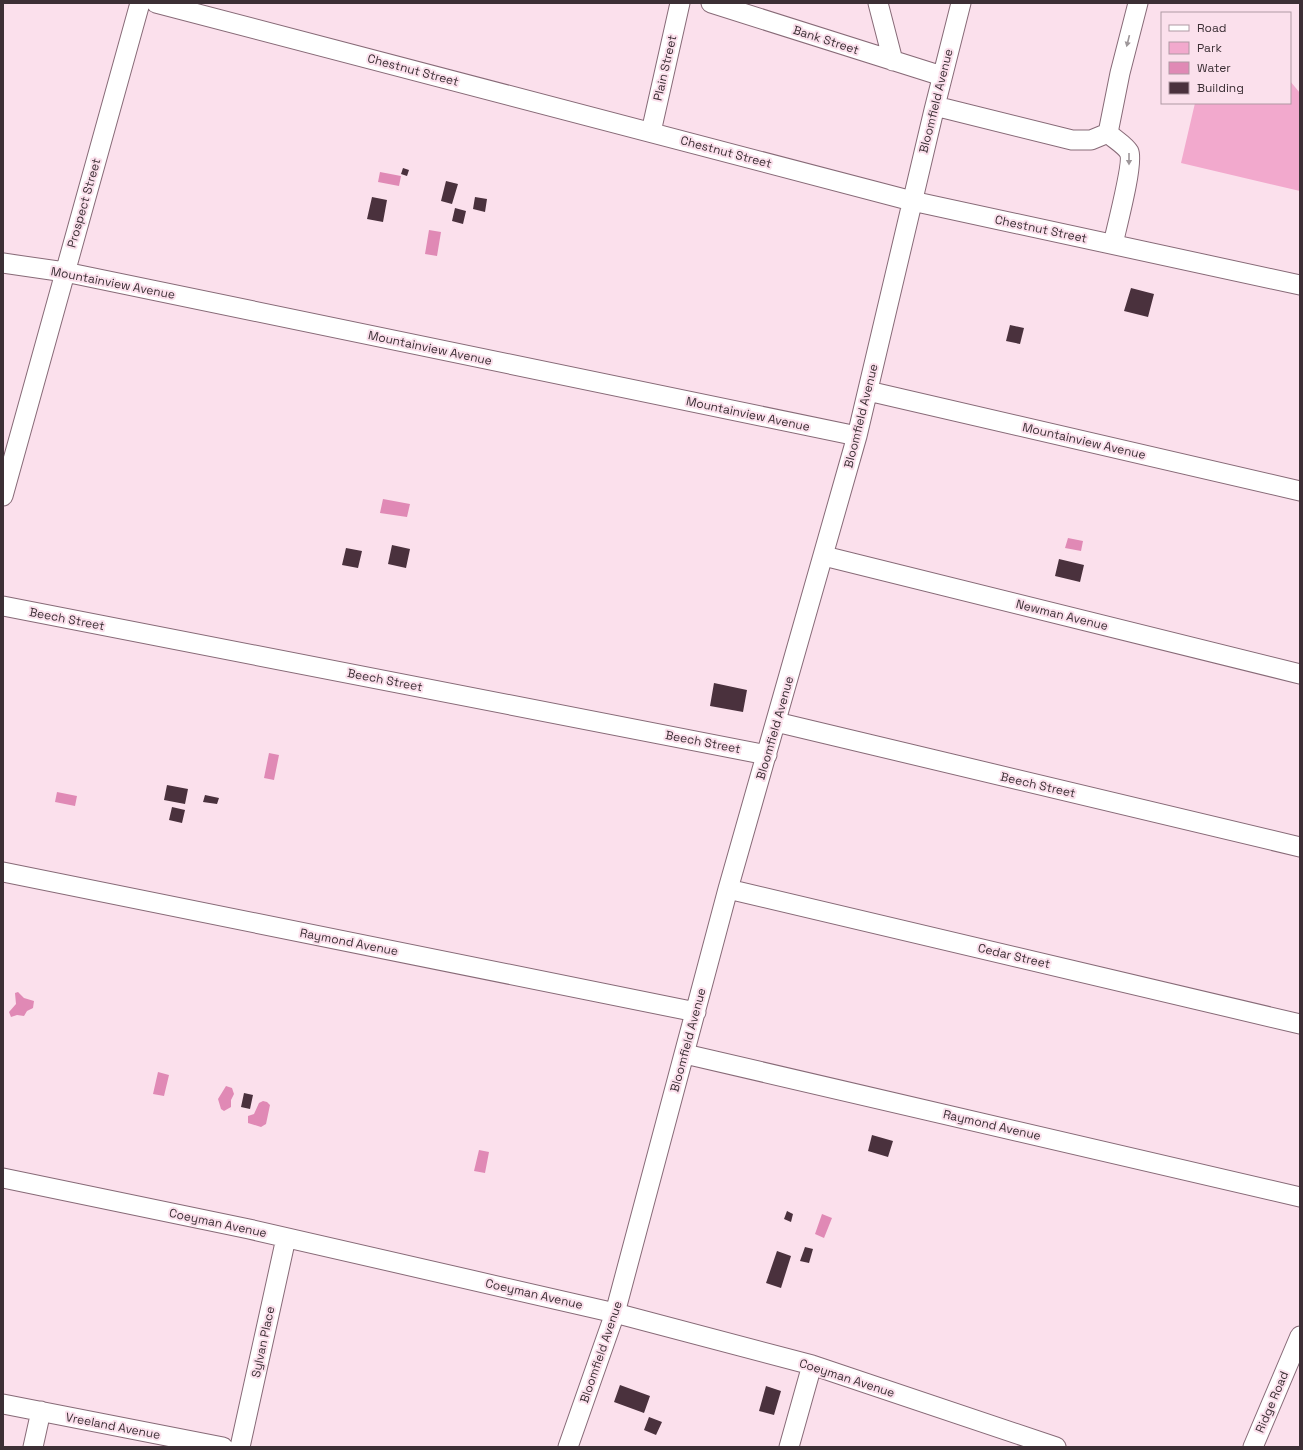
<svg xmlns="http://www.w3.org/2000/svg" width="1303" height="1450" viewBox="0 0 1303 1450" font-family="'Space Grotesk',sans-serif">
<rect width="100%" height="100%" fill="#fbe0ec"/>
<path fill="#f2a9cd" d="M 1290,81 L 1300,93 L 1300,191 L 1181,163 L 1195,103 L 1290,103 Z"/>
<path fill="#e089b5" d="M 380,172 L 401,176 L 399,186 L 378,182 Z
M 429,230 L 441,232 L 437,256 L 425,254 Z
M 383,499 L 410,504 L 407,517 L 380,513 Z
M 1068,538 L 1083,541 L 1081,551 L 1065,548 Z
M 269,753 L 279,755 L 274,780 L 264,778 Z
M 57,792 L 77,796 L 75,806 L 55,802 Z
M 18,992 L 24,998 L 34,1001 L 33,1008 L 27,1011 L 24,1016 L 17,1015 L 11,1017 L 9,1012 L 16,1004 L 15,993 Z
M 158,1072 L 169,1075 L 164,1096 L 153,1094 Z
M 226,1086 L 232,1088 L 234,1094 L 231,1100 L 231,1107 L 224,1111 L 221,1109 L 218,1099 Z
M 263,1101 L 267,1102 L 270,1105 L 266,1124 L 261,1127 L 248,1123 L 248,1116 L 254,1114 L 259,1103 Z
M 479,1150 L 489,1152 L 485,1173 L 474,1171 Z
M 822,1214 L 832,1218 L 824,1238 L 815,1234 Z"/>
<path fill="#4a313d" d="M 403,168 L 409,170 L 407,176 L 401,174 Z
M 446,181 L 458,184 L 452,204 L 441,201 Z
M 372,197 L 387,200 L 383,222 L 367,219 Z
M 475,197 L 487,199 L 485,212 L 473,209 Z
M 455,208 L 466,211 L 463,224 L 452,221 Z
M 1131,288 L 1154,294 L 1148,317 L 1124,311 Z
M 1010,325 L 1024,328 L 1020,344 L 1006,341 Z
M 392,545 L 410,549 L 406,568 L 388,564 Z
M 346,548 L 362,551 L 358,568 L 342,565 Z
M 1059,559 L 1084,565 L 1080,582 L 1055,576 Z
M 714,683 L 747,690 L 743,712 L 710,706 Z
M 167,785 L 188,789 L 185,804 L 164,800 Z
M 205,795 L 219,798 L 217,804 L 203,802 Z
M 172,807 L 185,810 L 182,823 L 169,820 Z
M 244,1093 L 253,1095 L 250,1109 L 241,1107 Z
M 872,1135 L 893,1141 L 888,1157 L 868,1151 Z
M 787,1211 L 793,1214 L 791,1222 L 784,1219 Z
M 805,1247 L 813,1249 L 809,1263 L 800,1261 Z
M 777,1251 L 791,1256 L 781,1288 L 766,1283 Z
M 620,1385 L 650,1396 L 644,1413 L 614,1402 Z
M 766,1386 L 781,1391 L 774,1415 L 759,1411 Z
M 649,1417 L 662,1422 L 656,1435 L 644,1430 Z"/>
<g fill="none" stroke-linecap="round" stroke-linejoin="round">
<defs>
<path id="minor" d="M 156,3 L 912,201 L 1300,285
M 711,3 L 942,76
M 878,3 L 893,61
M 935,106 L 1072,140 L 1091,140 L 1108,133
M 651,132 L 680,3
M 1113,244 C 1116,230 1134,162 1129,152 C 1125,145 1114,139 1108,133 L 1120,73 L 1138,3
M 3,263 L 65,272 L 857,436
M 868,391 L 1300,491
M 3,496 L 140,3
M 824,556 L 1300,674
M 3,606 L 767,755
M 776,722 L 1300,847
M 3,872 L 696,1012
M 728,889 L 1300,1024
M 685,1054 L 1300,1197
M 3,1178 L 249,1229 L 615,1313 L 812,1365 L 1056,1447
M 3,1404 L 223,1447
M 33,1447 L 41,1411
M 240,1447 L 286,1238
M 568,1447 L 615,1313 L 728,889 L 857,436 L 934,110 L 961,3
M 789,1447 L 812,1365
M 1253,1447 L 1300,1336"/>
</defs>
<use href="#minor" stroke="#876a77" stroke-width="21"/>
<use href="#minor" stroke="#fff" stroke-width="19"/>
</g>
<defs><path id="oneway-solid" d="M-6-.8H1V-3.2L6.5 0L1 3.2V.8H-6Z"/></defs>
<g fill="#9e979a">
<use href="#oneway-solid" transform="translate(1128 41) rotate(104)"/>
<use href="#oneway-solid" transform="translate(1129 159) rotate(90)"/>
</g>
<g text-anchor="middle" stroke-width="4" stroke-linejoin="round" paint-order="stroke">
<g font-size="12" fill="#3c2f35" stroke="#fbe0ec">
<text transform="translate(826 40) rotate(18)" y="4">Bank Street</text>
<text transform="translate(665 68) rotate(-77)" y="4">Plain Street</text>
<text transform="translate(413 70) rotate(15)" y="4">Chestnut Street</text>
<text transform="translate(936 101) rotate(-76)" y="4">Bloomfield Avenue</text>
<text transform="translate(726 152) rotate(15)" y="4">Chestnut Street</text>
<text transform="translate(84 203) rotate(-74)" y="4">Prospect Street</text>
<text transform="translate(1041 229) rotate(12)" y="4">Chestnut Street</text>
<text transform="translate(113 283) rotate(11)" y="4">Mountainview Avenue</text>
<text transform="translate(430 348) rotate(12)" y="4">Mountainview Avenue</text>
<text transform="translate(748 414) rotate(12)" y="4">Mountainview Avenue</text>
<text transform="translate(861 416) rotate(-76)" y="4">Bloomfield Avenue</text>
<text transform="translate(1084 441) rotate(13)" y="4">Mountainview Avenue</text>
<text transform="translate(1062 615) rotate(14)" y="4">Newman Avenue</text>
<text transform="translate(67 619) rotate(11)" y="4">Beech Street</text>
<text transform="translate(385 680) rotate(11)" y="4">Beech Street</text>
<text transform="translate(775 728) rotate(-74)" y="4">Bloomfield Avenue</text>
<text transform="translate(703 742) rotate(11)" y="4">Beech Street</text>
<text transform="translate(1038 785) rotate(13)" y="4">Beech Street</text>
<text transform="translate(349 942) rotate(11)" y="4">Raymond Avenue</text>
<text transform="translate(1014 956) rotate(13)" y="4">Cedar Street</text>
<text transform="translate(688 1040) rotate(-75)" y="4">Bloomfield Avenue</text>
<text transform="translate(992 1125) rotate(13)" y="4">Raymond Avenue</text>
<text transform="translate(218 1223) rotate(12)" y="4">Coeyman Avenue</text>
<text transform="translate(534 1294) rotate(13)" y="4">Coeyman Avenue</text>
<text transform="translate(263 1342) rotate(-78)" y="4">Sylvan Place</text>
<text transform="translate(601 1352) rotate(-71)" y="4">Bloomfield Avenue</text>
<text transform="translate(847 1378) rotate(18)" y="4">Coeyman Avenue</text>
<text transform="translate(1272 1402) rotate(-67)" y="4">Ridge Road</text>
<text transform="translate(113 1426) rotate(11)" y="4">Vreeland Avenue</text>
</g>
</g>
<rect width="1303" height="1450" fill="none" stroke="#3c2f35" stroke-width="8"/>
<rect x="1161" y="12" width="130" height="92" fill="#fbe0ec" stroke="#af99a3"/>
<rect x="1169" y="25" width="20" height="6" fill="#ffffff" stroke="#af99a3"/>
<text x="1197" y="32" font-size="12" fill="#3c2f35">Road</text>
<rect x="1169" y="42" width="20" height="12" fill="#f2a9cd" stroke="#af99a3"/>
<text x="1197" y="52" font-size="12" fill="#3c2f35">Park</text>
<rect x="1169" y="62" width="20" height="12" fill="#e089b5" stroke="#af99a3"/>
<text x="1197" y="72" font-size="12" fill="#3c2f35">Water</text>
<rect x="1169" y="82" width="20" height="12" fill="#4a313d" stroke="#af99a3"/>
<text x="1197" y="92" font-size="12" fill="#3c2f35">Building</text>
</svg>
